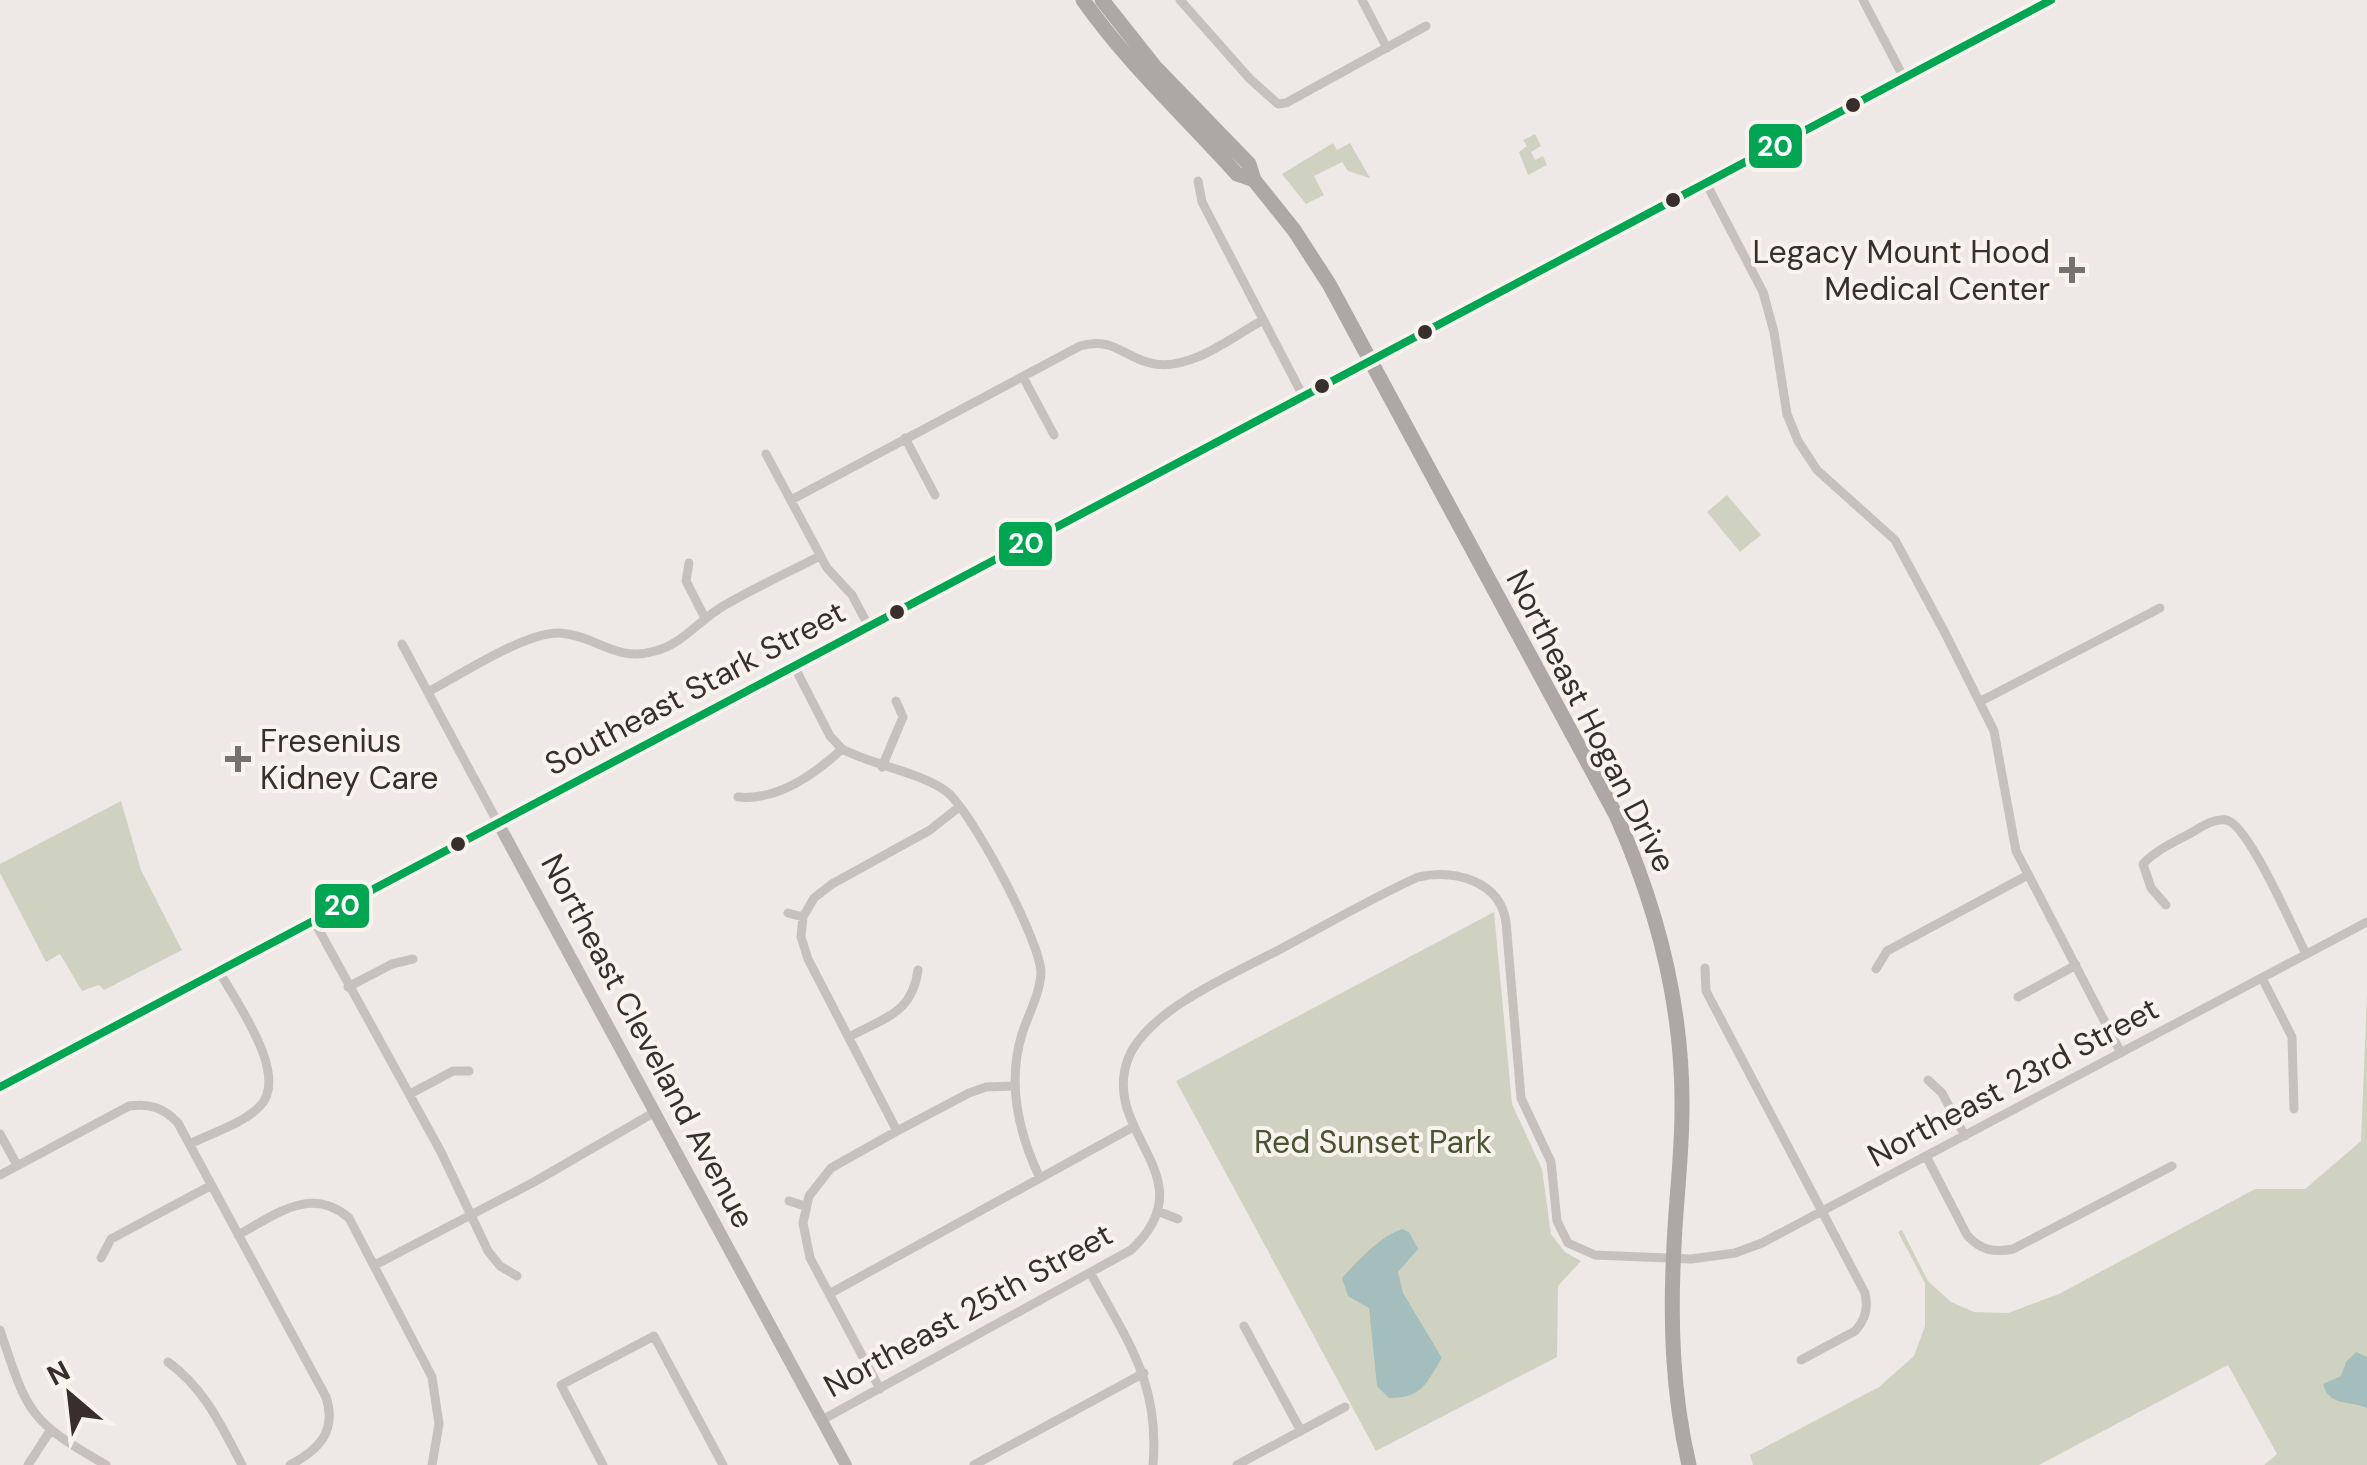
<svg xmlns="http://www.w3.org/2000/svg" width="2367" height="1465" viewBox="0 0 2367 1465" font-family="'DM Sans',sans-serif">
<rect width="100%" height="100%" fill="#eee9e6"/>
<path fill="#d0d2c1" d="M 1535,134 L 1541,146 L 1531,152 L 1535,160 L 1543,156 L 1547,165 L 1528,175 L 1519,152 L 1527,146 L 1523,140 Z
M 1333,143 L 1337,150 L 1350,143 L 1370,178 L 1348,171 L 1342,162 L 1314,176 L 1324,195 L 1306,204 L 1282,174 Z
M 1727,495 L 1761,535 L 1740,552 L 1707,512 Z
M 121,801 L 141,870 L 182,950 L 104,990 L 99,985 L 82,991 L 60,954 L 46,962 L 0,873 L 0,864 Z
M 1494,912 L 1512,1104 L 1542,1169 L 1551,1234 L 1565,1252 L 1581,1261 L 1558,1286 L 1557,1357 L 1376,1451 L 1176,1081 Z
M 2367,995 L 2367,1465 L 2264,1465 L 2277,1454 L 2228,1365 L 2039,1465 L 1753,1465 L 1750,1455 L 1879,1387 L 1914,1356 L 1925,1326 L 1925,1283 L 1898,1232 L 1902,1230 L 1928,1281 L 1951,1302 L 1974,1312 L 2008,1313 L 2059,1294 L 2255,1189 L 2305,1189 L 2361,1141 Z"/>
<path fill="#a3bebc" d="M 1402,1229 L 1409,1232 L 1418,1249 L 1398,1272 L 1403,1293 L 1442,1358 C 1426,1383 1423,1398 1389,1398 L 1377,1386 L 1369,1308 L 1348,1296 L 1342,1278 C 1359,1260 1379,1237 1402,1229 Z
M 2356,1352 L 2367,1357 L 2367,1408 C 2349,1400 2329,1407 2323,1384 L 2341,1376 L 2346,1362 Z"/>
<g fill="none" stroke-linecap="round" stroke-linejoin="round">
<path stroke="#c7c1bd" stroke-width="9" d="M 1180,0 L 1250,79 L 1278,104 L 1286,103 L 1426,26
M 1362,0 L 1387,48
M 1863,0 L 1904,78
M 1198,181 L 1202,202 L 1303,396
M 1706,183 L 1763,292 L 1774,332 L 1787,414 L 1798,441 L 1817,470 L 1895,540 L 1945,633 L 1994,731 L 2016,851 L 2121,1053
M 1023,377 L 1054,435
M 905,438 L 935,495
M 766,454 L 827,568 L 852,595 L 869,627
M 791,500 L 1080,346 C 1115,336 1124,359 1155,364 C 1192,370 1232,337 1263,320
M 689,563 L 686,581 L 705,618
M 402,644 L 498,823
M 794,666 L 830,736 L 842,749 C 872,765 923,773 947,792 C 972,812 1041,942 1041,973 C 1040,993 1029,1013 1023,1031 C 1006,1082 1018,1132 1040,1178
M 428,692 C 460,675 525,632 559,633 C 596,635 615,663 655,651 C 683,644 700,619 725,605 C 756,587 789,572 820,556
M 1981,701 L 2160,608
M 882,767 L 903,717 L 896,701
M 738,797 C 777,801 814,775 842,749
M 2166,905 L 2151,888 L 2143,864 C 2156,850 2172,843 2189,834 C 2200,828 2213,818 2226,820 C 2248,823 2294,931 2306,954
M 788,913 L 803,917
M 314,921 L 441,1152 L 488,1251 L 500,1266 L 517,1276
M 1705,968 L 1706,991 L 1865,1293 C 1868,1308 1866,1319 1855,1331 L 1801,1360
M 1876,969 L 1887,951 L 2028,875
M 2262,978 L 2292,1037 L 2294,1109
M 348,987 L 392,964 L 413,959
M 2018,997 L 2076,965
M 849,1037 C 885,1017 912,1014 918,970
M 1928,1080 L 1942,1093 L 1965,1136
M 410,1094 L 453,1071 L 469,1071
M 897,1131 L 808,959 L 801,937 L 803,917 L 814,898 L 832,884 L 930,830 L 959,807
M 0,1134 L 17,1165
M 190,1144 C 211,1133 243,1124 260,1106 C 290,1075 236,1002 219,971
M 1926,1156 L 1967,1235 C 1980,1250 1994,1253 2013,1249 L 2172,1166
M 0,1175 L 129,1106 C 150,1103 164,1108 178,1123 L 326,1397 C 337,1431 319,1450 290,1465
M 789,1201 L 805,1206
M 1157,1211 L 1178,1219
M 238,1235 C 275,1215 311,1185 349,1218 L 432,1377 L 439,1424 L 432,1465
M 101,1258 L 111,1239 L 210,1186
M 375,1265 L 534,1182 L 655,1112
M 1091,1274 C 1128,1342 1160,1384 1153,1465
M 829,1294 L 1133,1127
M 1244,1326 L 1301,1431
M 0,1330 C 28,1414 28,1420 106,1465
M 168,1362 C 205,1389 221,1425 242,1465
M 880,1389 L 810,1258 L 803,1223 L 809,1196 L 831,1168 L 897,1131 L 969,1093 L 986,1087 L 1014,1086
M 822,1420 L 1131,1250 C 1209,1177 1100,1134 1128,1059 C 1136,1036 1166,1012 1186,1000 C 1218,979 1255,963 1288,945 C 1331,922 1374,897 1418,877 C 1455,869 1500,881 1506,922 L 1521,1098 L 1551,1162 L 1557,1221 L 1568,1243 L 1595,1255 L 1691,1259 L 1735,1253 L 1762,1243 L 2367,922
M 28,1465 L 50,1431
M 603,1465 L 561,1385 L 654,1336 L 723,1465
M 974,1465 L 1144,1373
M 1237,1465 L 1345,1407"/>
<path stroke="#b8b2ae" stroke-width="12" d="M 498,823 L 846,1465
M 0,1087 L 2051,0"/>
<path stroke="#ada8a5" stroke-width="15" d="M 1083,0 C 1128,64 1185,116 1237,174 L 1254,180
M 1102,0 L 1155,67 L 1249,164 L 1254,180 L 1294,230 L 1329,284 L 1616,815 C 1658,909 1683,1005 1682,1109 C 1682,1155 1676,1200 1674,1246 C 1670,1320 1672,1392 1689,1465"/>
<defs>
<path id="bus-1" d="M 0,1087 L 2051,0"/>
</defs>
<use href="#bus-1" stroke="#f9f3ee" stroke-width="15"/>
<use href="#bus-1" stroke="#00a651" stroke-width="8"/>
</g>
<g fill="#382f2c" stroke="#f9f3ee" stroke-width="4">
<circle cx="1853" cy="105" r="9"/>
<circle cx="1673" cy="200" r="9"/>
<circle cx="1425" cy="332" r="9"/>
<circle cx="1322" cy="386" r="9"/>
<circle cx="897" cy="612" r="9"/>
<circle cx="458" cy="844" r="9"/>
</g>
<g fill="#78706d" stroke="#f9f3ee" stroke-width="4">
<path d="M2067 255h10v10h10v10h-10v10h-10v-10h-10v-10h10z"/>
<path d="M233 744h10v10h10v10h-10v10h-10v-10h-10v-10h10z"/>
</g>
<g text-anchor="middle" stroke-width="8" stroke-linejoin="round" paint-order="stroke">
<g font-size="32" fill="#382f2c" stroke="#f9f3ee" text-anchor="end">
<text x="2050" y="263">Legacy Mount Hood<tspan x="2050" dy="37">Medical Center</tspan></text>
<text x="260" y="752" text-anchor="start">Fresenius<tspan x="260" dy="37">Kidney Care</tspan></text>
</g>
<g font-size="32" fill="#382f2c" stroke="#f9f3ee">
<text transform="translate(695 688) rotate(-28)" y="11">Southeast Stark Street</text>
<text transform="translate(1591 721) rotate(63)" y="11">Northeast Hogan Drive</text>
<text transform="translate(648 1041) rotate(62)" y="11">Northeast Cleveland Avenue</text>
<text transform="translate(2013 1082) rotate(-28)" y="11">Northeast 23rd Street</text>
<text transform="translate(968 1310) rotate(-29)" y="11">Northeast 25th Street</text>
</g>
<g font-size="32" fill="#4a5432" stroke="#f9f3ee">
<text x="1373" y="1153">Red Sunset Park</text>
</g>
</g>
<g stroke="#f9f3ee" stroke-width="4">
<rect x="1747" y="122" width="57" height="48" rx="10" fill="#00a651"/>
<rect x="997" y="520" width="57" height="48" rx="10" fill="#00a651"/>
<rect x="313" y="882" width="58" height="48" rx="10" fill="#00a651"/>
</g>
<g font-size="28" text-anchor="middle" font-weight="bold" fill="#fff">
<text x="1775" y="156">20</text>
<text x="1026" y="553">20</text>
<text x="342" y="915">20</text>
</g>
<g transform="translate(70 1395) rotate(332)" stroke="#f9f3ee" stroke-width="8" paint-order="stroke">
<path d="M0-8L18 38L0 25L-18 38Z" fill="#382f2c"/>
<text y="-15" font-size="28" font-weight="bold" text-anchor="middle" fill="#382f2c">N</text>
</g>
</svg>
